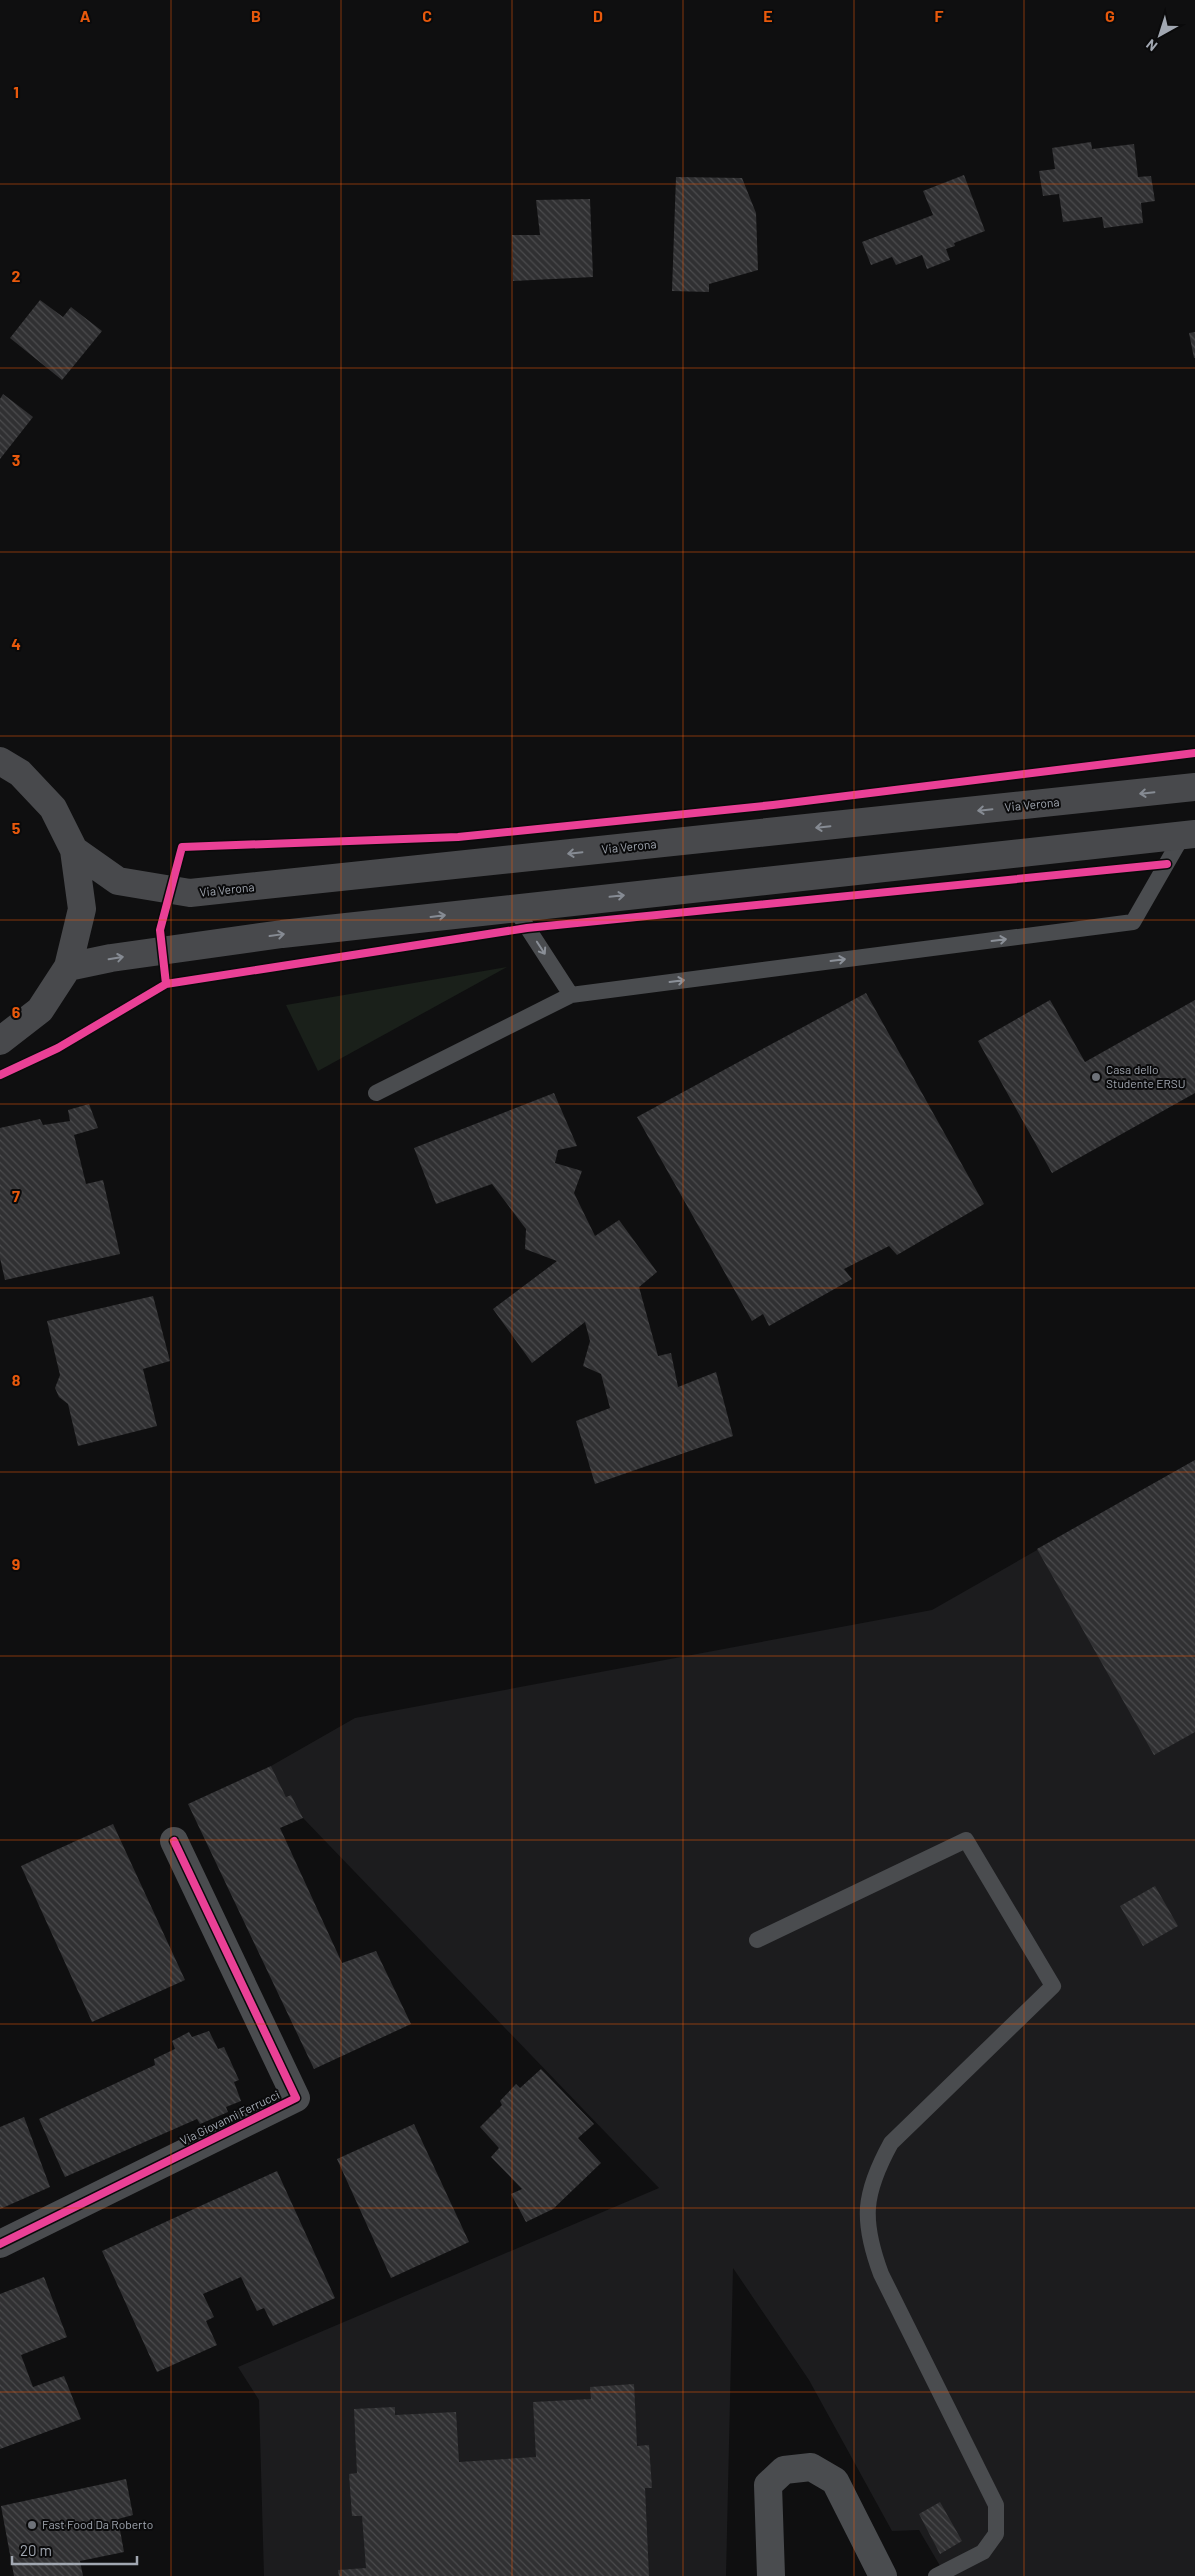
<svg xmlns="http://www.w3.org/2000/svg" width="1195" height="2576" viewBox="0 0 1195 2576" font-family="Barlow,sans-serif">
<defs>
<pattern id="building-back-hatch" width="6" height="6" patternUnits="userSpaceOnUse" patternTransform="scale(1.25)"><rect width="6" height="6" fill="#303032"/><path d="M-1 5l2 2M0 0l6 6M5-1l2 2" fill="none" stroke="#4b4b4d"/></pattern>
</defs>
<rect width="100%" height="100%" fill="#0f0f10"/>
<path fill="#1c1c1e" d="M 1195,1460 L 1195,2576 L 946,2576 L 919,2530 L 892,2531 L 809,2380 L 733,2268 L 726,2576 L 264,2576 L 259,2400 L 238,2367 L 659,2188 L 303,1818 L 291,1795 L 286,1797 L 271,1766 L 355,1718 L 932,1610 Z"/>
<path fill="#1a201a" d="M 507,967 L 318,1071 L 286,1005 Z"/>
<path fill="url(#building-back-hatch)" d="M 1091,142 L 1092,149 L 1134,144 L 1138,177 L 1151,176 L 1155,201 L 1141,203 L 1143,223 L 1104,228 L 1102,217 L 1063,222 L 1059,194 L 1043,196 L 1039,171 L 1055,169 L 1052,148 Z
M 964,175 L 985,231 L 954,243 L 955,246 L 946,249 L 950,260 L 927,269 L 922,255 L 896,265 L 892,257 L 871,265 L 862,242 L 933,215 L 923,191 Z
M 676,177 L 742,178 L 756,213 L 758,270 L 709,284 L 709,292 L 672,291 Z
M 590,199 L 593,277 L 513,281 L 512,235 L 540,235 L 536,200 Z
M 40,300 L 63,317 L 71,307 L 102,331 L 62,380 L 10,338 Z
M 1195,332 L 1195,358 L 1194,358 L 1189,333 Z
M 3,394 L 33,417 L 0,459 L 0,399 Z
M 866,993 L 984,1204 L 897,1255 L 889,1246 L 844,1269 L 852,1279 L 769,1326 L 763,1314 L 752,1321 L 637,1117 Z
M 1050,1000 L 1085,1062 L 1195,1000 L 1195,1093 L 1052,1173 L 978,1041 Z
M 554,1093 L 577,1146 L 558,1150 L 555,1163 L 582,1171 L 574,1193 L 595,1236 L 619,1220 L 657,1272 L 639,1287 L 658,1356 L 671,1353 L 678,1387 L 716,1372 L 733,1436 L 595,1484 L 576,1421 L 610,1408 L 601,1374 L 583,1366 L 590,1341 L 585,1322 L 532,1363 L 493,1309 L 557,1261 L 525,1249 L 526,1229 L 492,1184 L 436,1204 L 414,1148 Z
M 89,1104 L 98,1128 L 74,1135 L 86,1184 L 103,1180 L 120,1254 L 5,1280 L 0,1258 L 0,1128 L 40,1119 L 43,1125 L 70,1121 L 68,1110 Z
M 153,1296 L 170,1361 L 143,1369 L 157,1426 L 78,1446 L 68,1404 L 59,1397 L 55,1388 L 60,1375 L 47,1321 Z
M 1195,1460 L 1195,1732 L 1154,1755 L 1037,1549 Z
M 271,1766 L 286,1797 L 291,1795 L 303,1818 L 280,1828 L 342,1963 L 376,1951 L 411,2024 L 314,2069 L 188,1804 Z
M 113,1824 L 185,1980 L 92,2022 L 21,1866 Z
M 1155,1886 L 1178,1926 L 1143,1946 L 1120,1906 Z
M 209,2031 L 218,2049 L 224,2047 L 239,2080 L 234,2082 L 241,2101 L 226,2107 L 228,2112 L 200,2124 L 197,2119 L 65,2177 L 39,2119 L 155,2065 L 154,2059 L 175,2049 L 172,2041 L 189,2032 L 192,2037 Z
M 541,2069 L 594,2124 L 578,2138 L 601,2163 L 553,2209 L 526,2222 L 511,2194 L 522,2189 L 491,2157 L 499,2148 L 480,2127 L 502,2105 L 500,2101 L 516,2084 L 520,2088 Z
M 24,2117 L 50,2187 L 0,2209 L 0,2127 Z
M 414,2124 L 469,2242 L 391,2278 L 337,2159 Z
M 277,2171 L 335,2298 L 273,2326 L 264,2308 L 257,2311 L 241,2277 L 203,2294 L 214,2317 L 206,2321 L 217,2345 L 157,2372 L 102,2251 Z
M 44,2277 L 67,2337 L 21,2355 L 33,2387 L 64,2376 L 81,2419 L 0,2449 L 0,2294 Z
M 634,2384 L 637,2446 L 649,2445 L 652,2488 L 645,2488 L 649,2576 L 339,2576 L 338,2570 L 366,2568 L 362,2516 L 352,2516 L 349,2474 L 357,2473 L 354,2409 L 395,2407 L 395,2415 L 456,2412 L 459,2462 L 536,2457 L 533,2402 L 591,2399 L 590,2387 Z
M 126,2479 L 133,2515 L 118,2519 L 124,2552 L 80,2561 L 83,2576 L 14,2576 L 1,2506 Z
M 940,2502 L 962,2541 L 940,2554 L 919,2514 Z"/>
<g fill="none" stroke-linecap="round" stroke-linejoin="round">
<path stroke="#4a4c4f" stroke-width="16" d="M 514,907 L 571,995 L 1133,922 L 1183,835
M 376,1093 L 571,995
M 757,1940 L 966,1840 L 1053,1986 L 891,2143 C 863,2194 861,2220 881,2274 L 996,2505 L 996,2534 L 983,2552 L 936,2576"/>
<path stroke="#4a4c4f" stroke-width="28" d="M 0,2244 L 296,2098 L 174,1841
M 771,2576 L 768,2485 L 784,2470 L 811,2467 L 835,2481 L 883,2576"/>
<path stroke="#48494c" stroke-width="28" d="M 0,761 L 20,773 L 53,808 L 74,850 L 82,909 L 68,967 L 40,1010 L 0,1041
M 74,850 L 118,881 L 190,893 L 1195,787
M 68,967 L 111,958 L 282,934 L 1195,834"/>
<defs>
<path id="cycleway" d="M 166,984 L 160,930 L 182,847 L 458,837 L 773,805 L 1195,753
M 0,1075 L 58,1048 L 166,984 L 527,928 L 1167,864
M 0,2244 L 296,2098 L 174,1841"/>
</defs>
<use href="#cycleway" stroke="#0a0a0b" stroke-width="11"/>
<use href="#cycleway" stroke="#ea4096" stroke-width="8"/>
</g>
<defs><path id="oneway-shaft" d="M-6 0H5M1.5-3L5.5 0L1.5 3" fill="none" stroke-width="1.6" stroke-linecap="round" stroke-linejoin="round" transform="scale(1.25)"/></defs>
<g stroke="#868b93">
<use href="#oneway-shaft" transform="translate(1147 793) rotate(174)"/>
<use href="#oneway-shaft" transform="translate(985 810) rotate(174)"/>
<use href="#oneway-shaft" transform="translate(823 827) rotate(174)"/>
<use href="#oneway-shaft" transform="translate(575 853) rotate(174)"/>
<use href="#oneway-shaft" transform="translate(617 896) rotate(-6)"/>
<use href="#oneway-shaft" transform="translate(438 916) rotate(-7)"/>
<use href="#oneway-shaft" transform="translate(277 935) rotate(-8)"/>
<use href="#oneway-shaft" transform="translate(116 958) rotate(-9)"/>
</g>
<g stroke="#8b9098">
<use href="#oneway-shaft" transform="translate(999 940) rotate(-7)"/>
<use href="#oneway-shaft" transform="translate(541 948) rotate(57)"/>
<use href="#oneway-shaft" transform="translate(838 960) rotate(-7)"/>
<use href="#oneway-shaft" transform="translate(677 981) rotate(-7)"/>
</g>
<path fill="none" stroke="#e8590c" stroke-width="1" stroke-opacity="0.55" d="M 171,0 L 171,2576M 341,0 L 341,2576M 512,0 L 512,2576M 683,0 L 683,2576M 854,0 L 854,2576M 1024,0 L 1024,2576M 0,184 L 1195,184M 0,368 L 1195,368M 0,552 L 1195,552M 0,736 L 1195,736M 0,920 L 1195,920M 0,1104 L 1195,1104M 0,1288 L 1195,1288M 0,1472 L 1195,1472M 0,1656 L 1195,1656M 0,1840 L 1195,1840M 0,2024 L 1195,2024M 0,2208 L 1195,2208M 0,2392 L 1195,2392"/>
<g fill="#6e7279" stroke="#0a0a0b" stroke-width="2">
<circle cx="1096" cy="1077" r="5"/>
<circle cx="32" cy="2525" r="5"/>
</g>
<g text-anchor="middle" stroke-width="4" stroke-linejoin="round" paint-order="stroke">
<g font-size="12" fill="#a1a7b1" stroke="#0a0a0b">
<text transform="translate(1032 805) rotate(-6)" y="4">Via Verona</text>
<text transform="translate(629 847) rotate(-6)" y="4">Via Verona</text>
<text transform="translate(227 890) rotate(-6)" y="4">Via Verona</text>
<text transform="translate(230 2118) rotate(-26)" y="4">Via Giovanni Ferrucci</text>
</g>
<g font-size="12" fill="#a1a7b1" stroke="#0a0a0b" text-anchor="start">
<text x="1106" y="1074">Casa dello<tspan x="1106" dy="14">Studente ERSU</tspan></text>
<text x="42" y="2529">Fast Food Da Roberto</text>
</g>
</g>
<g font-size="16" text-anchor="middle" font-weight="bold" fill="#e8590c" stroke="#0a0a0b" stroke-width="4" stroke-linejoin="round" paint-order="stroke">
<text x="85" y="22">A</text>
<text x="256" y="22">B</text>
<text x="427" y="22">C</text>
<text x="598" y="22">D</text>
<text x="768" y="22">E</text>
<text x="939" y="22">F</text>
<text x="1110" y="22">G</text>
<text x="16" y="98">1</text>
<text x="16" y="282">2</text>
<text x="16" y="466">3</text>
<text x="16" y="650">4</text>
<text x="16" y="834">5</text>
<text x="16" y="1018">6</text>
<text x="16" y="1202">7</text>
<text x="16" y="1386">8</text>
<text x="16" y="1570">9</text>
</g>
<g transform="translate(1160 35) rotate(219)" stroke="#0a0a0b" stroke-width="4" paint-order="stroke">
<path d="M0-4L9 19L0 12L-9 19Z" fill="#a1a7b1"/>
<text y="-8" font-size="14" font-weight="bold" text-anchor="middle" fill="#a1a7b1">N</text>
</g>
<path d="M12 2556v8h125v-8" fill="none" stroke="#a1a7b1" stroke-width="2.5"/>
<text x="20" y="2556" font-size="15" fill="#a1a7b1" stroke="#0a0a0b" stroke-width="4" paint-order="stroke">20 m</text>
</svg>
